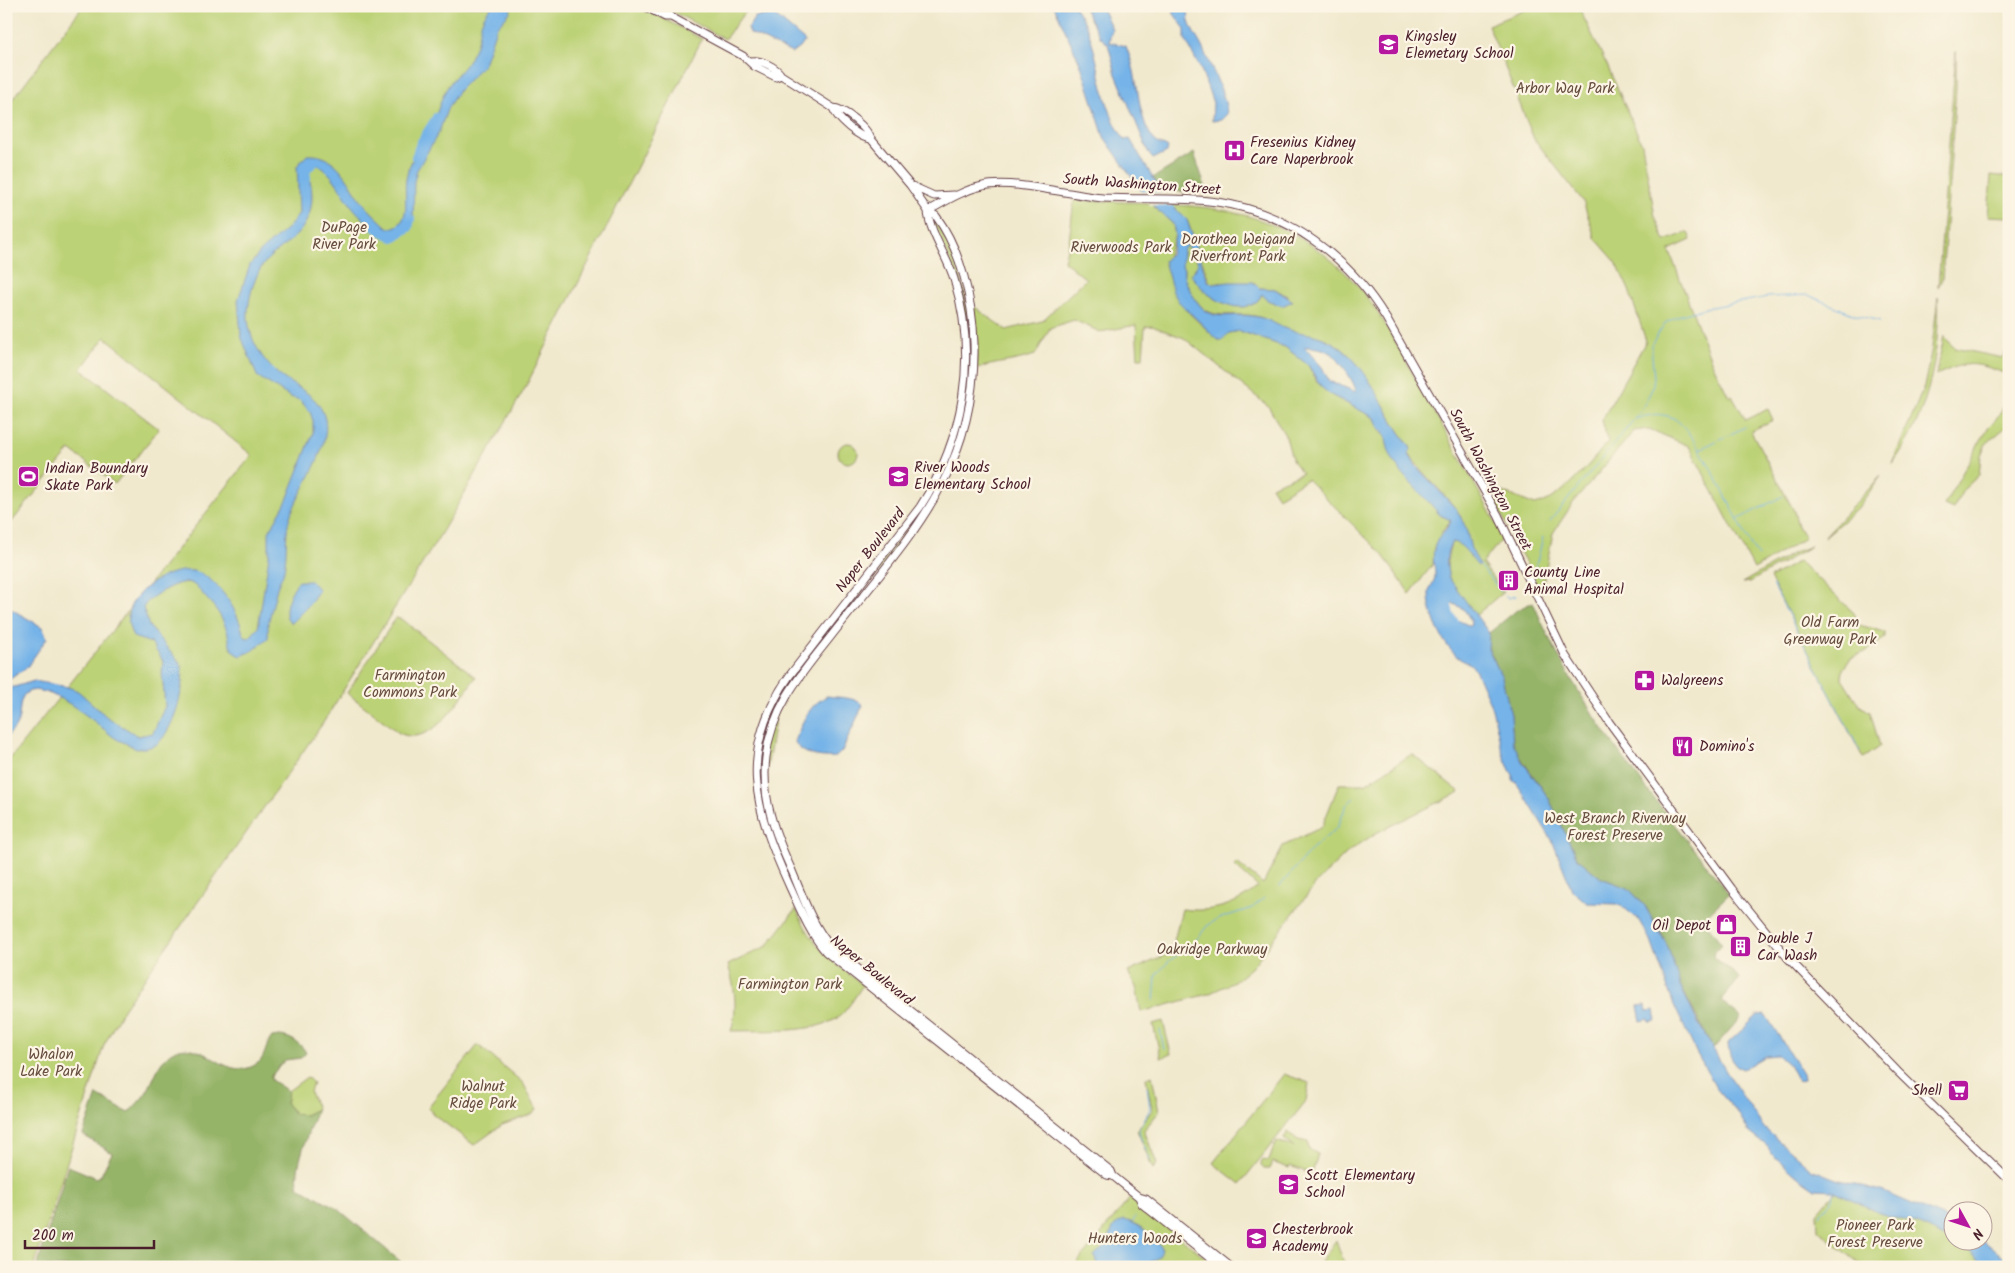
<svg xmlns="http://www.w3.org/2000/svg" width="2015" height="1273" viewBox="0 0 2015 1273" font-family="Kalam,sans-serif">
<rect width="100%" height="100%" fill="#fcf5e5"/>
<filter id="ink" filterUnits="userSpaceOnUse"><feTurbulence type="fractalNoise" baseFrequency=".02" numOctaves="2"/><feDisplacementMap in="SourceGraphic" scale="10" xChannelSelector="R" yChannelSelector="G"/><feConvolveMatrix kernelMatrix="1 2 1 2 8 2 1 2 1" color-interpolation-filters="sRGB"/></filter>
<filter id="wash" filterUnits="userSpaceOnUse"><feTurbulence type="fractalNoise" baseFrequency=".0096" numOctaves="4" result="noise"/><feDisplacementMap in="SourceGraphic" scale="20" xChannelSelector="R" yChannelSelector="G"/><feGaussianBlur stdDeviation="1.12" result="paint"/><feColorMatrix in="noise" values="0 0 0 0 0 0 0 0 0 0 0 0 0 0 0 0 0 1.4 0 .05"/><feComposite in="paint" operator="in"/></filter>
<g filter="url(#wash)">
<rect width="100%" height="100%" fill="#f1e9ce"/>
<path fill="#bcd276" stroke="#837850" d="M 83,6 L 640,6 L 702,39 L 524,390 L 442,532 L 323,723 L 123,1009 L 104,1045 L 34,1267 L 6,1267 L 6,764 L 252,455 L 105,337 L 81,369 L 159,429 L 115,484 L 70,450 L 6,529 L 6,108 Z
M 662,6 L 749,6 L 725,39 Z
M 1535,6 L 1578,6 L 1607,65 L 1642,144 L 1655,216 L 1665,241 L 1688,232 L 1691,240 L 1669,250 L 1712,363 L 1729,397 L 1732,395 L 1746,420 L 1768,409 L 1773,420 L 1751,431 L 1794,511 L 1798,526 L 1805,538 L 1754,569 L 1689,446 L 1649,429 L 1634,431 L 1573,503 L 1553,533 L 1541,593 L 1487,486 L 1535,505 C 1564,498 1590,463 1608,442 L 1602,420 L 1646,341 L 1629,290 L 1616,262 L 1595,238 L 1583,201 L 1534,139 L 1488,25 Z
M 1956,51 L 1956,88 L 1942,279 L 1938,287 Z
M 1991,175 L 2009,177 L 2009,217 L 1988,216 Z
M 1074,200 L 1150,203 L 1173,224 L 1175,235 L 1165,264 L 1189,313 L 1216,338 L 1229,333 L 1240,331 L 1285,347 L 1308,365 L 1317,382 L 1331,395 L 1375,418 L 1381,432 L 1386,436 C 1389,466 1412,483 1432,503 C 1434,506 1435,510 1438,513 C 1441,517 1447,517 1451,521 L 1441,533 L 1434,548 L 1433,564 L 1410,594 L 1382,554 L 1307,479 L 1278,497 L 1271,486 L 1302,473 L 1293,462 L 1286,437 L 1268,406 L 1184,338 L 1152,326 L 1145,327 L 1143,358 L 1138,358 L 1136,325 L 1100,332 L 1074,320 L 1050,328 L 1035,355 C 1015,362 996,362 976,369 L 977,341 L 972,305 L 1006,330 L 1042,321 L 1086,279 L 1064,261 L 1069,241 Z
M 1172,205 C 1252,207 1320,235 1369,300 C 1389,327 1404,359 1421,388 C 1449,438 1476,487 1504,537 L 1482,563 L 1503,592 L 1475,616 L 1449,578 C 1443,556 1453,538 1462,519 C 1449,495 1423,477 1408,452 L 1410,446 C 1383,414 1368,360 1330,341 C 1316,334 1300,334 1286,329 C 1276,325 1266,318 1255,316 C 1223,311 1208,325 1190,290 C 1186,283 1183,278 1184,269 L 1182,266 L 1183,250 L 1188,244 L 1195,252 L 1198,264 L 1191,275 C 1196,281 1201,289 1207,293 C 1222,304 1252,317 1262,294 L 1289,297 L 1275,289 L 1259,288 L 1255,283 L 1210,283 L 1187,220 Z
M 935,220 C 963,262 970,312 971,362 C 965,306 958,272 932,222 Z
M 1938,297 C 1940,354 1928,418 1892,464 L 1924,387 L 1932,348 Z
M 1944,336 L 1954,348 L 2003,358 L 2009,345 L 2009,375 C 1975,362 1969,360 1936,375 Z
M 2009,378 L 2007,426 L 1986,444 L 1981,455 L 1979,475 L 1963,490 L 1953,509 L 1944,505 L 1989,426 L 2001,414 Z
M838 453a10 10 0 1 1 20 0a10 10 0 1 1-20 0Z
M 952,453 C 935,513 876,575 837,624 L 861,589 L 926,504 Z
M 1881,476 L 1857,509 L 1824,537 Z
M 1811,546 L 1750,582 L 1742,583 L 1795,552 Z
M 1799,561 L 1854,613 L 1859,625 L 1885,632 L 1885,638 L 1865,652 L 1851,658 L 1843,669 L 1842,678 L 1859,705 L 1870,712 L 1880,746 L 1863,758 L 1770,578 Z
M 396,618 L 401,619 L 476,677 C 460,698 433,749 399,733 L 347,693 Z
M 823,637 L 777,708 L 763,794 C 753,727 785,687 823,637 Z
M 1412,754 L 1460,792 L 1376,833 L 1348,852 L 1318,881 L 1252,967 L 1234,982 L 1208,994 L 1141,1012 L 1136,987 L 1128,972 L 1171,953 L 1182,909 C 1211,913 1235,906 1258,887 L 1235,866 L 1237,863 L 1263,884 L 1283,846 L 1322,827 L 1339,784 L 1365,784 Z
M 796,909 C 814,948 830,960 863,985 C 856,995 846,1013 836,1019 C 809,1034 762,1030 731,1031 C 738,1008 735,987 728,965 L 767,946 Z
M 1163,1021 L 1171,1054 L 1161,1058 L 1153,1024 Z
M 478,1045 L 523,1083 L 537,1109 L 533,1114 L 502,1125 L 474,1145 L 433,1114 L 428,1107 Z
M 1284,1074 L 1309,1083 L 1306,1101 L 1240,1184 L 1213,1163 Z
M 1152,1075 L 1159,1112 L 1144,1130 L 1157,1164 L 1153,1169 L 1137,1130 L 1152,1110 L 1146,1078 Z
M 307,1077 L 313,1083 L 310,1092 L 317,1109 L 305,1115 L 295,1114 L 286,1104 L 288,1091 Z
M 1288,1132 L 1298,1140 L 1308,1142 L 1308,1149 L 1318,1154 L 1312,1174 L 1290,1166 L 1289,1168 L 1272,1162 L 1269,1169 L 1264,1169 L 1261,1166 L 1262,1160 L 1269,1161 L 1276,1141 L 1294,1147 L 1284,1139 Z
M 1838,1188 L 1882,1203 L 2005,1267 L 1864,1267 L 1818,1230 L 1817,1213 Z
M 1131,1197 L 1217,1267 L 1074,1267 Z
M 1336,1240 L 1343,1260 L 1348,1267 L 1318,1267 Z"/>
<path fill="#95b467" stroke="#706a49" d="M 1194,153 L 1207,192 L 1163,191 L 1153,178 Z
M 1533,602 C 1577,711 1658,802 1729,894 L 1703,919 L 1722,944 L 1715,952 L 1714,957 L 1740,978 L 1721,1001 L 1741,1017 L 1713,1049 L 1680,985 L 1661,932 L 1645,906 L 1628,888 L 1601,878 L 1577,858 L 1548,797 L 1518,754 L 1513,742 L 1511,715 L 1496,664 L 1488,648 L 1489,633 L 1517,610 Z
M 280,1036 C 291,1037 302,1044 306,1053 L 301,1058 L 285,1060 L 271,1076 L 271,1080 L 288,1091 L 286,1104 L 295,1114 L 305,1115 L 317,1109 C 311,1126 292,1171 299,1187 L 337,1208 L 407,1267 L 37,1267 L 68,1166 L 97,1178 L 101,1175 L 112,1153 L 83,1135 L 97,1095 L 128,1113 C 134,1107 141,1100 146,1093 C 155,1079 159,1057 176,1050 C 205,1039 228,1085 258,1063 C 266,1057 265,1045 272,1037 Z"/>
<path fill="#75b3e8" stroke="#60698a" fill-rule="evenodd" d="M 492,6 L 512,6 L 510,12 L 496,28 L 484,64 L 459,90 L 448,107 L 439,132 L 417,170 L 414,182 L 413,222 L 393,238 C 378,230 366,223 355,210 C 341,194 335,172 314,163 L 305,167 C 317,192 314,221 292,239 C 284,247 274,252 266,261 C 257,271 251,289 249,303 C 243,332 261,361 283,378 C 300,390 319,395 325,419 C 331,448 301,488 291,514 C 284,531 288,552 284,570 C 283,576 279,582 277,588 C 274,599 272,609 269,620 C 267,625 269,632 268,638 L 254,650 L 241,656 C 227,652 231,639 226,628 C 222,617 215,607 207,599 C 194,584 192,577 170,587 C 160,592 148,598 143,608 L 149,626 L 180,663 C 188,681 174,730 158,743 C 153,748 144,748 136,749 C 129,743 119,742 112,736 C 98,724 45,679 26,693 C 17,700 22,716 16,726 C 14,730 9,734 6,738 C 6,727 7,718 9,708 C 10,699 6,698 11,688 L 34,681 L 68,687 L 78,691 L 107,717 L 138,736 L 153,733 L 165,706 L 162,673 L 163,661 L 151,643 L 133,637 C 129,628 126,617 130,608 C 138,586 177,563 200,573 C 214,579 231,601 237,616 C 241,623 241,630 245,637 L 249,638 L 258,628 L 269,556 L 269,532 L 287,500 L 313,433 L 313,421 L 310,412 L 300,400 L 290,397 L 257,376 L 241,336 L 238,300 L 250,265 L 261,251 L 290,226 L 299,213 L 297,166 L 307,155 C 337,153 347,180 361,200 C 368,210 378,218 386,226 L 390,228 C 413,224 403,196 406,179 C 410,158 423,142 432,123 C 439,111 441,96 449,85 C 456,74 467,66 472,54 C 482,36 476,22 492,6 Z
M 1054,6 L 1074,6 C 1079,14 1085,21 1088,30 C 1101,66 1102,109 1125,140 L 1130,139 L 1153,178 L 1172,205 L 1187,220 L 1208,281 L 1213,284 L 1229,282 L 1253,282 L 1259,288 L 1275,289 L 1293,301 L 1282,306 L 1267,300 L 1262,294 C 1251,317 1222,305 1207,293 C 1201,288 1196,281 1191,275 L 1198,264 L 1195,252 L 1189,250 L 1188,244 L 1183,250 L 1182,266 L 1184,269 C 1183,277 1186,282 1190,290 C 1210,329 1225,310 1258,317 C 1268,319 1277,325 1286,329 C 1298,333 1311,333 1323,338 C 1368,356 1381,411 1410,446 L 1411,450 L 1408,453 L 1416,466 L 1457,510 L 1466,528 L 1471,549 L 1480,565 L 1478,566 C 1469,557 1465,544 1452,542 C 1445,551 1446,567 1449,578 L 1489,633 L 1488,648 L 1502,677 L 1511,715 L 1513,742 L 1522,761 L 1548,797 L 1577,858 L 1601,878 L 1628,888 L 1645,906 L 1668,947 L 1680,985 L 1696,1019 L 1727,1073 L 1764,1128 L 1811,1169 L 1836,1179 L 1882,1191 L 1952,1221 L 1952,1240 L 1983,1240 L 2009,1262 L 2009,1267 L 1988,1267 L 1964,1247 L 1920,1225 L 1879,1213 L 1833,1190 L 1815,1189 L 1799,1178 L 1773,1155 L 1767,1146 L 1749,1132 L 1740,1116 L 1716,1088 L 1696,1052 L 1673,1003 L 1651,941 L 1638,919 L 1623,907 L 1616,904 L 1587,903 L 1572,890 L 1552,840 L 1516,782 L 1513,781 L 1513,775 C 1496,748 1500,723 1486,694 C 1482,685 1478,675 1473,667 C 1470,662 1464,662 1460,659 C 1443,646 1428,614 1429,592 C 1430,586 1435,582 1435,575 C 1435,566 1432,558 1434,549 C 1437,535 1447,531 1451,521 C 1447,517 1441,517 1438,513 C 1420,489 1387,468 1386,436 L 1378,426 L 1375,418 L 1331,395 L 1322,388 L 1308,365 L 1285,347 L 1240,331 L 1229,333 L 1223,340 L 1218,340 L 1179,302 L 1173,292 L 1164,261 L 1171,253 L 1175,235 L 1173,224 L 1149,202 L 1104,137 L 1081,65 ZM 1304,347 C 1313,347 1324,348 1331,353 C 1338,357 1356,384 1356,392 L 1329,381 L 1322,367 ZM 1452,603 L 1464,609 L 1471,621 L 1470,626 L 1451,617 L 1448,607 Z
M 1083,6 L 1101,6 L 1112,29 L 1109,42 L 1126,46 L 1128,52 C 1140,79 1136,119 1155,141 C 1159,145 1165,145 1168,148 L 1167,152 L 1153,159 L 1149,154 L 1116,74 L 1108,44 L 1100,37 Z
M 1173,6 L 1190,6 C 1184,23 1196,34 1203,49 C 1211,67 1226,95 1227,114 L 1221,120 L 1212,121 L 1213,103 L 1202,72 L 1185,39 L 1185,29 L 1174,14 Z
M 773,14 L 805,41 L 800,48 L 792,53 L 750,33 L 748,28 L 755,17 Z
M 299,581 L 311,581 L 319,590 L 308,606 L 291,623 C 279,615 291,589 299,581 Z
M 6,606 L 42,627 L 47,638 L 27,667 L 6,682 Z
M 827,696 C 839,698 853,696 863,705 L 842,751 L 836,757 C 822,758 802,756 795,742 C 802,722 808,706 827,696 Z
M 1646,1005 L 1647,1011 L 1654,1010 L 1656,1021 L 1650,1022 L 1649,1019 L 1641,1021 L 1638,1006 Z
M 1765,1014 L 1803,1074 L 1804,1080 L 1798,1081 L 1790,1066 L 1778,1055 L 1765,1056 L 1743,1069 C 1733,1066 1728,1053 1728,1043 L 1758,1015 Z
M 1125,1220 C 1141,1225 1152,1235 1162,1248 C 1161,1271 1114,1267 1098,1267 L 1094,1256 C 1098,1251 1104,1249 1106,1245 C 1112,1235 1110,1224 1125,1220 Z"/>
<path fill="#f1e9ce" d="M 1141,191 L 1164,192 L 1172,206 L 1150,205 Z"/>
<g fill="none" stroke-linecap="round" stroke-linejoin="round">
<path stroke="#75b3e8" stroke-width="1" d="M 1635,419 C 1648,415 1660,412 1673,418 C 1696,428 1741,530 1758,557
M 1700,449 L 1745,427
M 1737,520 L 1783,496
M 1550,521 L 1641,411 L 1652,389 L 1654,378 L 1651,345 L 1665,323 L 1678,316 L 1705,308 L 1769,297 L 1808,295 L 1855,315 L 1880,321
M 1480,565 L 1501,592
M 1540,577 L 1536,566 L 1543,537
M 1773,585 L 1860,751
M 1504,595 L 1507,598 L 1516,596
M 8,682 L 13,688
M 1280,886 L 1313,848 L 1337,828 L 1347,804 L 1354,798
M 1154,1001 L 1156,975 L 1169,961 L 1193,944 L 1207,926 L 1218,919 L 1252,908 L 1264,898
M 1160,1030 L 1164,1049
M 1147,1086 L 1150,1109 L 1139,1129 L 1140,1136 L 1151,1161
M 1819,1215 C 1827,1207 1834,1201 1833,1190
M 1133,1222 L 1135,1217"/>
<path stroke="#75b3e8" stroke-width="8" d="M 415,157 L 420,143 L 436,117
M 307,178 L 306,170 L 318,160 L 322,163
M 369,219 L 376,229 L 393,238 L 409,228 L 411,219
M 1446,598 L 1450,615 L 1458,626"/>
</g>
</g>
<g filter="url(#ink)">
<g fill="none" stroke-linecap="round" stroke-linejoin="round">
<defs>
<path id="secondary" d="M 644,6 L 665,17 L 671,17 L 743,56 L 754,66 L 776,77 L 781,75
M 657,6 L 668,12 L 671,17
M 751,61 C 760,59 776,67 781,75 L 833,108 C 845,109 867,128 871,139 L 910,185 L 928,211 L 936,216 C 961,250 973,301 974,344 C 977,476 903,543 828,640 C 799,676 771,710 766,757 C 761,798 775,834 792,871 C 803,897 812,925 831,947 L 1111,1171 L 1113,1176
M 833,108 C 837,119 859,138 871,139
M 912,186 L 934,196 L 954,195
M 928,211 C 946,201 963,190 983,186 C 1011,179 1071,195 1103,198 C 1141,200 1179,197 1217,202 C 1288,212 1349,257 1386,318 L 1498,515 L 1565,655 L 1609,722 L 1732,889 L 1787,957 L 1898,1072 L 2009,1180
M 928,211 C 929,232 948,258 954,279 C 978,357 964,439 920,507 L 790,675 C 737,750 754,809 789,885 C 800,909 809,932 826,952 L 1107,1175 L 1113,1176 L 1139,1197 L 1142,1204 L 1221,1267
M 1139,1197 L 1146,1199 L 1231,1267"/>
</defs>
<use href="#secondary" stroke="#633d43" stroke-width="9"/>
<use href="#secondary" stroke="#fff" stroke-width="7"/>
</g>
</g>
<defs>
<symbol id="school-square" viewBox="-11 -11 22 22"><rect x="-9" y="-9" width="18" height="18" rx="4" fill="#b5179e" stroke="#fcf5e5"/><path d="M0-5L7-2L0 1L-7-2ZM-4 1L0 2.5L4 1V4Q0 6-4 4Z" fill="#fff"/></symbol>
<symbol id="hospital-square" viewBox="-11 -11 22 22"><rect x="-9" y="-9" width="18" height="18" rx="4" fill="#b5179e" stroke="#fcf5e5"/><path d="M-5-5h3v3.5h4V-5h3V5h-3V1.5h-4V5h-3Z" fill="#fff"/></symbol>
<symbol id="stadium-square" viewBox="-11 -11 22 22"><rect x="-9" y="-9" width="18" height="18" rx="4" fill="#b5179e" stroke="#fcf5e5"/><path d="M0-5a6.5 5 0 1 0 0 10a6.5 5 0 1 0 0-10ZM-3.5-1.8h7v3.6h-7Z" fill="#fff"/></symbol>
<symbol id="building-square" viewBox="-11 -11 22 22"><rect x="-9" y="-9" width="18" height="18" rx="4" fill="#b5179e" stroke="#fcf5e5"/><path d="M-4-6H4V6H1V3H-1V6H-4ZM-2.5-4.3h1.7v1.8h-1.7ZM.8-4.3h1.7v1.8H.8ZM-2.5-1h1.7V.8h-1.7ZM.8-1h1.7V.8H.8Z" fill="#fff"/></symbol>
<symbol id="pharmacy-square" viewBox="-11 -11 22 22"><rect x="-9" y="-9" width="18" height="18" rx="4" fill="#b5179e" stroke="#fcf5e5"/><path d="M-2-6h4v4h4v4h-4v4h-4v-4h-4v-4h4Z" fill="#fff"/></symbol>
<symbol id="restaurant-square" viewBox="-11 -11 22 22"><rect x="-9" y="-9" width="18" height="18" rx="4" fill="#b5179e" stroke="#fcf5e5"/><path d="M-5-6h1v4h1v-4h1v4h1v-4h1v5L-1.5 .5V6h-2V.5L-5-1ZM5-6V6H3V1.5H1.5Q1.5-4 5-6Z" fill="#fff"/></symbol>
<symbol id="shop-square" viewBox="-11 -11 22 22"><rect x="-9" y="-9" width="18" height="18" rx="4" fill="#b5179e" stroke="#fcf5e5"/><path d="M-5-2.5h2.3a2.7 3.5 0 0 1 5.4 0H5L5.5 6h-11ZM-1.5-2.5h3a1.5 2.3 0 0 0-3 0Z" fill="#fff"/></symbol>
<symbol id="supermarket-square" viewBox="-11 -11 22 22"><rect x="-9" y="-9" width="18" height="18" rx="4" fill="#b5179e" stroke="#fcf5e5"/><path d="M-6-5.5h2.5l.6 2H6L4.5 2H-2.5L-4.4-4H-6ZM-1.5 3.2a1.3 1.3 0 1 0 .1 0ZM3 3.2a1.3 1.3 0 1 0 .1 0Z" fill="#fff"/></symbol>
</defs>
<g fill-rule="evenodd">
<use href="#school-square" x="1376" y="32" width="25" height="25"/>
<use href="#hospital-square" x="1222" y="138" width="25" height="25"/>
<use href="#school-square" x="886" y="464" width="25" height="25"/>
<use href="#stadium-square" x="16" y="464" width="25" height="25"/>
<use href="#building-square" x="1496" y="568" width="25" height="25"/>
<use href="#pharmacy-square" x="1632" y="668" width="25" height="25"/>
<use href="#restaurant-square" x="1670" y="734" width="25" height="25"/>
<use href="#shop-square" x="1714" y="912" width="25" height="25"/>
<use href="#building-square" x="1728" y="934" width="25" height="25"/>
<use href="#supermarket-square" x="1946" y="1078" width="25" height="25"/>
<use href="#school-square" x="1276" y="1172" width="25" height="25"/>
<use href="#school-square" x="1244" y="1226" width="25" height="25"/>
</g>
<g text-anchor="middle" stroke-width="4.5" stroke-linejoin="round" paint-order="stroke">
<g font-size="15" fill="#4a1f2b" stroke="#fcf5e5" text-anchor="start">
<text x="1405" y="41">Kingsley<tspan x="1405" dy="17">Elemetary School</tspan></text>
<text x="1250" y="147">Fresenius Kidney<tspan x="1250" dy="17">Care Naperbrook</tspan></text>
<text x="914" y="472">River Woods<tspan x="914" dy="17">Elementary School</tspan></text>
<text x="45" y="473">Indian Boundary<tspan x="45" dy="17">Skate Park</tspan></text>
<text x="1524" y="577">County Line<tspan x="1524" dy="17">Animal Hospital</tspan></text>
<text x="1661" y="685">Walgreens</text>
<text x="1699" y="751">Domino's</text>
<text x="1711" y="930" text-anchor="end">Oil Depot</text>
<text x="1757" y="943">Double J<tspan x="1757" dy="17">Car Wash</tspan></text>
<text x="1942" y="1095" text-anchor="end">Shell</text>
<text x="1305" y="1180">Scott Elementary<tspan x="1305" dy="17">School</tspan></text>
<text x="1272" y="1234">Chesterbrook<tspan x="1272" dy="17">Academy</tspan></text>
</g>
<g font-size="15" fill="#664c3e" stroke="#fcf5e5">
<text x="1565" y="93">Arbor Way Park</text>
<text x="344" y="232">DuPage<tspan x="344" dy="17">River Park</tspan></text>
<text x="1238" y="244">Dorothea Weigand<tspan x="1238" dy="17">Riverfront Park</tspan></text>
<text x="1121" y="252">Riverwoods Park</text>
<text x="1830" y="627">Old Farm<tspan x="1830" dy="17">Greenway Park</tspan></text>
<text x="410" y="680">Farmington<tspan x="410" dy="17">Commons Park</tspan></text>
<text x="1615" y="823">West Branch Riverway<tspan x="1615" dy="17">Forest Preserve</tspan></text>
<text x="1212" y="954">Oakridge Parkway</text>
<text x="790" y="989">Farmington Park</text>
<text x="51" y="1059">Whalon<tspan x="51" dy="17">Lake Park</tspan></text>
<text x="483" y="1091">Walnut<tspan x="483" dy="17">Ridge Park</tspan></text>
<text x="1875" y="1230">Pioneer Park<tspan x="1875" dy="17">Forest Preserve</tspan></text>
<text x="1135" y="1243">Hunters Woods</text>
</g>
<g font-size="15" fill="#4a1f2b" stroke="#fcf5e5">
<text transform="translate(1142 184) rotate(4)" y="5">South Washington Street</text>
<text transform="translate(1491 479) rotate(62)" y="5">South Washington Street</text>
<text transform="translate(870 550) rotate(-52)" y="5">Naper Boulevard</text>
<text transform="translate(872 970) rotate(39)" y="5">Naper Boulevard</text>
</g>
</g>
<rect width="2015" height="1273" fill="none" stroke="#fcf5e5" stroke-width="25"/>
<g transform="translate(1968 1226) rotate(130)"><circle r="24" fill="#fcf5e5" stroke="#b59f9b"/>
<path d="M0-4L9 19L0 12L-9 19Z" fill="#b5179e"/>
<text y="-8" font-size="14" font-weight="bold" text-anchor="middle" fill="#4a1f2b">N</text>
</g>
<path d="M25 1240v8h129v-8" fill="none" stroke="#4a1f2b" stroke-width="2.5"/>
<text x="32" y="1240" font-size="15" fill="#4a1f2b" stroke="#fcf5e5" stroke-width="4" paint-order="stroke">200 m</text>
</svg>
